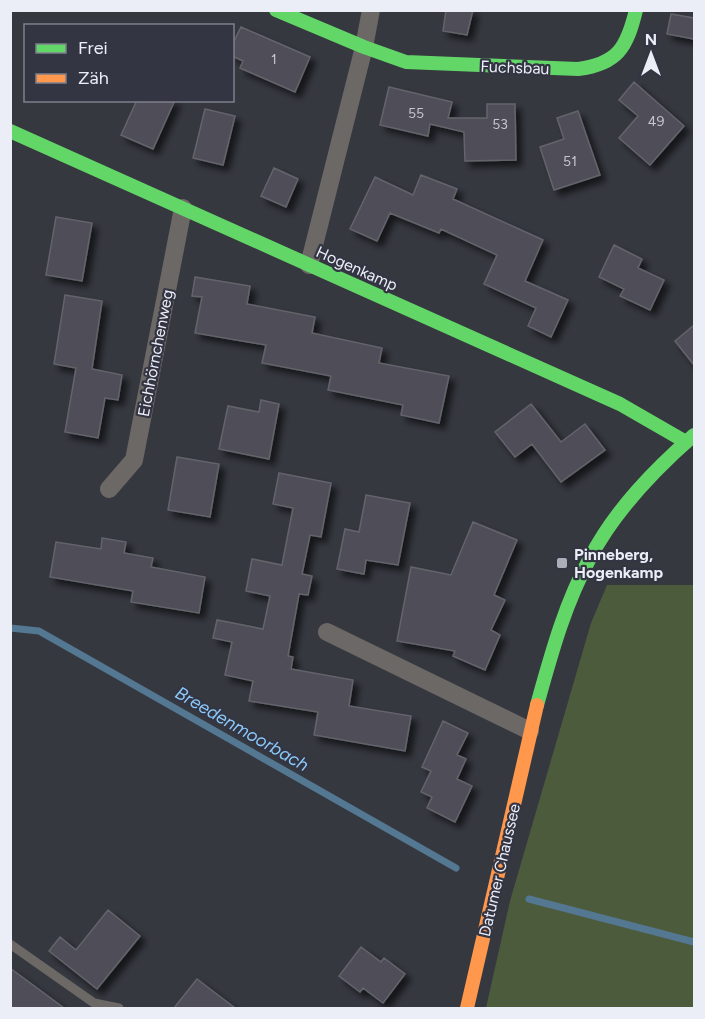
<svg xmlns="http://www.w3.org/2000/svg" width="705" height="1019" viewBox="0 0 705 1019" font-family="Figtree,sans-serif">
<defs>
<filter id="shadow"><feDropShadow dx="5.5" dy="5.5" stdDeviation="3" flood-color="#0009"/></filter>
</defs>
<rect width="100%" height="100%" fill="#363840"/>
<path fill="#4d5b3d" d="M 607,585 L 694,585 L 694,1008 L 486,1008 L 510,901 L 591,623 Z"/>
<g fill="none" stroke-linecap="round" stroke-linejoin="round">
<path stroke="#547792" stroke-width="7" d="M 10,628 L 39,631 L 456,868
M 529,899 L 694,942"/>
</g>
<path fill="#4f4d59" stroke="#64646b" stroke-width="1.5" filter="url(#shadow)" d="M 446,10 L 473,10 L 467,35 L 443,31 Z
M 671,14 L 694,18 L 694,39 L 667,34 Z
M 241,27 L 310,57 L 295,92 L 240,68 L 243,61 L 232,56 L 232,45 Z
M 634,82 L 684,126 L 650,165 L 619,138 L 638,116 L 619,100 Z
M 389,87 L 452,102 L 448,118 L 487,118 L 487,104 L 515,104 L 516,160 L 465,161 L 464,132 L 430,124 L 428,136 L 380,125 Z
M 137,100 L 175,100 L 153,149 L 121,135 Z
M 205,109 L 235,116 L 223,165 L 193,158 Z
M 578,111 L 600,175 L 554,190 L 540,147 L 564,139 L 557,118 Z
M 274,168 L 298,179 L 286,207 L 261,196 Z
M 421,175 L 457,189 L 453,199 L 543,240 L 525,281 L 568,300 L 551,337 L 528,326 L 536,308 L 484,284 L 497,255 L 441,229 L 439,233 L 390,213 L 377,241 L 350,229 L 375,177 L 413,195 Z
M 56,217 L 92,223 L 82,281 L 46,275 Z
M 614,245 L 642,259 L 638,268 L 664,280 L 650,310 L 620,296 L 624,289 L 599,277 Z
M 195,277 L 250,286 L 247,304 L 315,317 L 312,333 L 382,348 L 379,363 L 449,376 L 439,423 L 401,415 L 403,405 L 328,390 L 331,376 L 262,363 L 266,345 L 195,333 L 202,297 L 192,296 Z
M 65,295 L 102,301 L 92,369 L 122,375 L 118,400 L 105,398 L 98,438 L 65,432 L 76,368 L 54,364 Z
M 694,325 L 694,365 L 675,341 Z
M 261,400 L 279,404 L 269,459 L 219,449 L 228,406 L 259,412 Z
M 531,404 L 561,442 L 585,424 L 605,450 L 561,482 L 532,444 L 515,457 L 495,432 Z
M 177,457 L 219,464 L 210,517 L 168,510 Z
M 279,473 L 331,483 L 321,537 L 310,535 L 302,574 L 312,576 L 308,595 L 299,594 L 288,656 L 293,657 L 291,669 L 353,680 L 349,706 L 411,716 L 405,751 L 314,735 L 318,712 L 249,701 L 253,681 L 225,675 L 232,642 L 213,638 L 217,620 L 263,629 L 270,596 L 246,591 L 252,559 L 282,565 L 293,508 L 273,504 Z
M 366,495 L 410,503 L 398,565 L 366,560 L 364,574 L 337,569 L 345,529 L 359,532 Z
M 473,522 L 517,540 L 494,595 L 505,600 L 491,630 L 500,635 L 485,670 L 453,656 L 455,651 L 397,641 L 411,567 L 451,575 Z
M 102,538 L 126,542 L 124,553 L 153,558 L 151,567 L 205,577 L 199,613 L 131,602 L 133,591 L 50,577 L 56,542 L 101,549 Z
M 443,721 L 468,733 L 457,755 L 466,759 L 457,779 L 472,786 L 455,822 L 427,808 L 432,797 L 421,792 L 431,771 L 422,767 Z
M 108,910 L 140,936 L 97,989 L 49,951 L 60,937 L 76,950 Z
M 361,947 L 381,962 L 384,958 L 405,974 L 383,1003 L 363,988 L 360,992 L 339,976 Z
M 10,968 L 64,1008 L 10,1008 Z
M 197,979 L 235,1008 L 174,1008 Z"/>
<g fill="none" stroke-linecap="round" stroke-linejoin="round">
<path stroke="#6c6865" stroke-width="9" d="M 10,944 L 94,1003 L 119,1008"/>
<path stroke="#6c6865" stroke-width="18" d="M 309,265 L 364,47 L 371,10
M 109,489 L 134,460 L 183,208
M 327,632 L 530,731"/>
<path stroke="#63d668" stroke-width="14" d="M 276,10 L 364,47 L 406,62 L 578,69 C 618,64 627,47 636,10
M 10,131 L 620,404 L 686,442
M 537,705 C 551,655 565,603 590,558 C 615,510 654,470 694,435"/>
<path stroke="#ff974d" stroke-width="14" d="M 467,1008 L 537,705"/>
</g>
<rect fill="#acaeb7" stroke="#333543" stroke-width="2" x="556" y="557" width="12" height="12" rx="3"/>
<g text-anchor="middle" stroke-width="4.5" stroke-linejoin="round" paint-order="stroke">
<g font-size="14" fill="#c5c6d0">
<text x="274" y="64">1</text>
<text x="416" y="118">55</text>
<text x="656" y="126">49</text>
<text x="500" y="129">53</text>
<text x="570" y="166">51</text>
</g>
<g font-size="16" fill="#eceef7" stroke="#333543">
<text transform="translate(515 67) rotate(2)" y="6">Fuchsbau</text>
<text transform="translate(357 268) rotate(24)" y="6">Hogenkamp</text>
<text transform="translate(155 353) rotate(-79)" y="6">Eichhörnchenweg</text>
<text transform="translate(499 870) rotate(-77)" y="6">Datumer Chaussee</text>
</g>
<g font-size="16" font-weight="bold" fill="#eceef7" stroke="#333543" text-anchor="start">
<text x="574" y="560">Pinneberg,<tspan x="574" dy="18">Hogenkamp</tspan></text>
</g>
<g font-size="18" font-style="italic" fill="#8bc9f8" stroke="#333543">
<text transform="translate(242 729) rotate(30)" y="6">Breedenmoorbach</text>
</g>
</g>
<rect width="705" height="1019" fill="none" stroke="#eceef7" stroke-width="24"/>
<rect x="24" y="24" width="210" height="78" fill="#333543" stroke="#7d7f8b" stroke-width="1.5"/>
<rect x="36" y="44" width="30" height="9" fill="#63d668" stroke="#7d7f8b" stroke-width="1.5"/>
<text x="78" y="54" font-size="18" fill="#eceef7">Frei</text>
<rect x="36" y="74" width="30" height="9" fill="#ff974d" stroke="#7d7f8b" stroke-width="1.5"/>
<text x="78" y="84" font-size="18" fill="#eceef7">Zäh</text>
<g transform="translate(651 54)" stroke="#333543" stroke-width="4.5" paint-order="stroke">
<path d="M0-4.5L10 22L0 15L-10 22Z" fill="#eceef7"/>
<text y="-9" font-size="16" font-weight="bold" text-anchor="middle" fill="#eceef7">N</text>
</g>
</svg>
